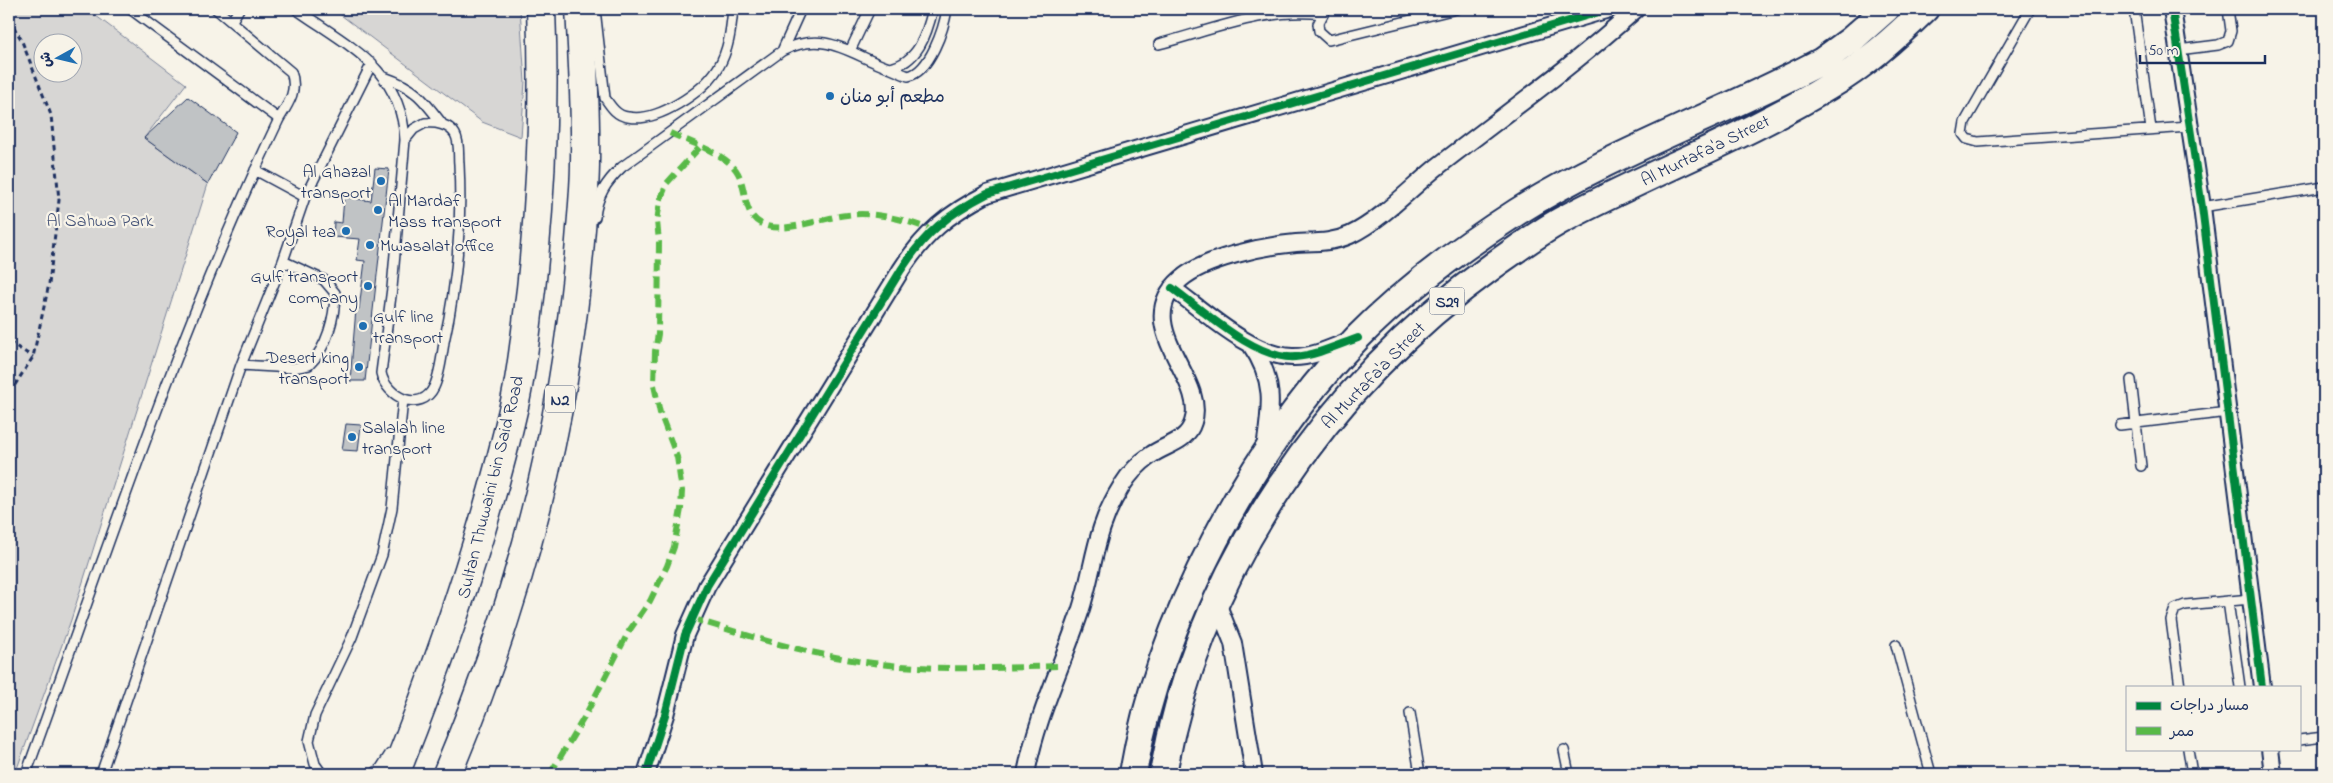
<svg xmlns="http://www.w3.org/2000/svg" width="2333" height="783" viewBox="0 0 2333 783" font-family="'Indie Flower','Playpen Sans Arabic',sans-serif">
<rect width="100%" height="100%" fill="#f7f3e8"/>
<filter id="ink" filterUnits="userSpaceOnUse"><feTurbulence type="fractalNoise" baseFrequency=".02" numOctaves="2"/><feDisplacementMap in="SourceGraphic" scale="10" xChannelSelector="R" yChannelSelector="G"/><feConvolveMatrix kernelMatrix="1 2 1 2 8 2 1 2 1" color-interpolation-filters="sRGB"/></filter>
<g filter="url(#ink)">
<path fill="#d7d6d4" stroke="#798299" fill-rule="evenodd" d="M 9,9 L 87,9 L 186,84 L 144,138 L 208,184 L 71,620 L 15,774 L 9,774 ZM 42,42 L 72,42 L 72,72 L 42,72 Z
M 333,9 L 520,9 L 525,82 L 521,137 L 482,122 Z"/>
<path fill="#c0c3c5" stroke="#1b2f5e" d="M 188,97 L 236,132 L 208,184 L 144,138 Z
M 375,168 L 389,169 L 365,381 L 350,381 L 356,309 L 359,309 L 365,261 L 357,260 L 360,239 L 333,237 L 334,222 L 342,223 L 344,197 L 371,201 Z
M 346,424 L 361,425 L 358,451 L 342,450 Z"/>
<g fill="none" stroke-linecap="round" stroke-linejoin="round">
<defs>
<path id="lane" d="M 130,9 L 279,119 C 289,103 298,90 291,72 L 216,9
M 296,9 C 348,46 401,68 405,140
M 595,9 L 605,98 C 611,107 617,116 628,117 C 657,123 703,92 718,68 C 729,50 731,29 733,9
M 1326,9 L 1318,24 L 1319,31 L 1329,40 L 1456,9
M 2030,9 L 1965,122 L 1963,134 L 1967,139 L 1978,142 L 2189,127
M 2134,9 L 2151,129
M 232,21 L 239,9
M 1159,44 C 1212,30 1267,7 1322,14
M 2178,50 L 2218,45 L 2228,41 L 2231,31 L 2228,9
M 782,51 L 801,9
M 850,51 L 870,9
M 889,68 L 908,76 C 930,72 944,28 947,9
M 384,77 C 416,88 423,99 443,125
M 425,123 C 435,122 449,124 455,134 C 460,142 458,156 459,164 C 462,224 457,284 444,342 C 442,356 440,374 434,387 C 421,414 386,397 381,373 L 392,288 L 405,140 L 414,129 Z
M 255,170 L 305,197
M 2202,207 L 2324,187
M 595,217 C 597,196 606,182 622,167 L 782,51 C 826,29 849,54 889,68 C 918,63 927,34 933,9
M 241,365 L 293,368 L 309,365 C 327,348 335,317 335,293 L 324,280 L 283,261
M 2131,380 L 2141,466
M 2120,425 L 2228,412
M 2228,601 L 2240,687
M 1896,645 L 1931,774
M 2180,687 L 2171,620 L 2175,609 L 2185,605 L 2251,599
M 1410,713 L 1420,774
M 2299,740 L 2324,737
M 2188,749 L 2192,774
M 1564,750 L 1569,774
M 26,774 C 106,554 178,330 279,119
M 101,774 L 241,365 L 283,261 L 305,197 L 372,63
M 322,774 L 315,764 L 309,741 L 315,715 L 352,637 L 382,555 L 392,508 L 403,399
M 374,774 L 381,768 L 390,754"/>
<path id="street" d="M 2172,9 L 2202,207 L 2262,687
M 1172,288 C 1204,311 1254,358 1294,357 C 1314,357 1333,347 1352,340
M 1251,345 C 1276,381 1271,407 1265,448
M 1217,603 L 1233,643 L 1254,774
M 2270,749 L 2273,774
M 646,774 L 665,715 L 685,635 L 707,586 L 901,270 C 925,233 948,214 987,194 L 1609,9
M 1026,774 C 1036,718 1062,666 1080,612 C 1095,566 1094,530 1121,487 C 1129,474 1139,463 1151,455 C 1167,444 1187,442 1193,422 C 1208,378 1128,325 1181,279 C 1205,258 1264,246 1296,243 C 1315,242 1332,243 1350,235 C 1380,221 1411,188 1437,167 C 1504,115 1573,66 1636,9"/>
<path id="primary" d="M 1133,774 C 1158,623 1251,448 1357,338 C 1404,290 1461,248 1517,212 C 1613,152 1722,114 1822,61 L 1851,40 L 1886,9
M 1163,774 C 1199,569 1327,385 1494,265 C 1515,250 1537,234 1560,221 C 1647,174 1744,138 1828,87 C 1864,66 1895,38 1925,9"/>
<path id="highway" d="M 395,774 C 443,654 485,533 514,406 C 523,368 526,328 531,289 C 541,196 545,102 541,9
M 447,774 C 518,605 566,424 580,241 C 582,215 585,188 585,162 C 586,111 583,60 580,9"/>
</defs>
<use href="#lane" stroke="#1b2f5e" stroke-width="12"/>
<use href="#street" stroke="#1b2f5e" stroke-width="20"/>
<use href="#primary" stroke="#1b2f5e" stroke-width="30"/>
<use href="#highway" stroke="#1b2f5e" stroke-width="31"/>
<path stroke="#1b2f5e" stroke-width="3" stroke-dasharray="5 4" stroke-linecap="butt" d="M 9,19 L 21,39 L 51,115 L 59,200 L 49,284 L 33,357 L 9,394
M 9,342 L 33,357"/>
<use href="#lane" stroke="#f7f3e8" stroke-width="9"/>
<use href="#street" stroke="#f7f3e8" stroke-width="16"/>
<use href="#primary" stroke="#f7f3e8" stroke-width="26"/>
<use href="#highway" stroke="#f7f3e8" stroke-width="28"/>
<path stroke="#58b947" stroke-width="6" stroke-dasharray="12 6" stroke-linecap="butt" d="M 670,133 C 689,142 724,153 736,170 C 748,187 741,216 764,225 C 787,234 823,217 847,215 C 876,211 905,220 932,230
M 691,618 C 751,637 810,655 873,663 C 935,671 997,668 1060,666
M 550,774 L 585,716 L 629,631 L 650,601 L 667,566 L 674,547 L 681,509 L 682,491 L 677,457 L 660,413 L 654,385 L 655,351 L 658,334 L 659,242 L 657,221 L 660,201 L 667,183 L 700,147"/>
<defs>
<path id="cycleway" d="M 2172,9 L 2202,207 L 2262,687
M 1172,288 C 1204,311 1256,360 1295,357 C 1317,355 1338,345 1358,338
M 646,774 L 665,715 L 685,635 L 707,586 L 901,270 C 925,233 948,214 987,194 L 1609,9"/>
</defs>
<use href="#cycleway" stroke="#f7f3e8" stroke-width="11"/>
<use href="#cycleway" stroke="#00873e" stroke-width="8"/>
</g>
</g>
<g fill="#1f6fb2" stroke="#f7f3e8" stroke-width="2">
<circle cx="830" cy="96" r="5"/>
<circle cx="381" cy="181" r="5"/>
<circle cx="378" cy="210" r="5"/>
<circle cx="346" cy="231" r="5"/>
<circle cx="370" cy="245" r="5"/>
<circle cx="368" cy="286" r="5"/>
<circle cx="363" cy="326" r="5"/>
<circle cx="359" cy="367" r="5"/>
<circle cx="352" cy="437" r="5"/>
</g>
<g text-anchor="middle" stroke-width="4.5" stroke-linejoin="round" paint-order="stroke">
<g fill="#f7f3e8" stroke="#5d6a87" stroke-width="1">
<rect x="1429.5" y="287.5" width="35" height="27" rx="4"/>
<rect x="545" y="385.5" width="30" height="27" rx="4"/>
</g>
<g font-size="16" font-weight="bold" fill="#1b2f5e">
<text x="1447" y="307">S29</text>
<text x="560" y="405">N2</text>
</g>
<g font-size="18" fill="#1b2f5e" stroke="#f7f3e8" text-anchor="start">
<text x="840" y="102">مطعم أبو منان</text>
<text x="371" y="177" text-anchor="end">Al Ghazal<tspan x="371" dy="21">transport</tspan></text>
<text x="388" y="206">Al Mardaf<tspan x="388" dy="21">Mass transport</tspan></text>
<text x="336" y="237" text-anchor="end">Royal tea</text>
<text x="380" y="251">Mwasalat office</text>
<text x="358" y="282" text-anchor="end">Gulf transport<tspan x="358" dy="21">company</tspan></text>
<text x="373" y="322">Gulf line<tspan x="373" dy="21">transport</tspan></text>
<text x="349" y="363" text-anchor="end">Desert king<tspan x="349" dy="21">transport</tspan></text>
<text x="362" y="433">Salalah line<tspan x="362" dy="21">transport</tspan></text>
</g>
<g font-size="18" fill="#1b2f5e" stroke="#f7f3e8">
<text transform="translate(1705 150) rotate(-26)" y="6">Al Murtafa'a Street</text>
<text transform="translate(1373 375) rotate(-46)" y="6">Al Murtafa'a Street</text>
<text transform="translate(490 487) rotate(-76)" y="6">Sultan Thuwaini bin Said Road</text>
</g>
<g font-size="18" fill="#415076" stroke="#f7f3e8">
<text x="100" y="226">Al Sahwa Park</text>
</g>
</g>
<rect width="2333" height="783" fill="none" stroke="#f7f3e8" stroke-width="30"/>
<rect x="15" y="15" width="2303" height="753" fill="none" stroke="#1b2f5e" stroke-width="2" filter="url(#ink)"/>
<rect x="2126" y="686" width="175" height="65" fill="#f7f3e8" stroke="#9fa5b1"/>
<rect x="2136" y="702" width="25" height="8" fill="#00873e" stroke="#9fa5b1"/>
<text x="2170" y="710" font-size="15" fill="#1b2f5e">مسار دراجات</text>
<rect x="2136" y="727" width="25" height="8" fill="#58b947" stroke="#9fa5b1"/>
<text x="2170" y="736" font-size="15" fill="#1b2f5e">ممر</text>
<g transform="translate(58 58) rotate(262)"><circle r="24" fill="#f7f3e8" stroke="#9fa5b1"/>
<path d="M0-4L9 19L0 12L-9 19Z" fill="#1f6fb2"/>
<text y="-8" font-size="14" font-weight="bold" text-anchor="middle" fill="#1b2f5e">ش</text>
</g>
<path d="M2140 55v8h125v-8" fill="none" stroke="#1b2f5e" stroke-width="2.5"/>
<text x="2148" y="55" font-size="15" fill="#1b2f5e" stroke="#f7f3e8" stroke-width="4" paint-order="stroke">50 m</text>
</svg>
